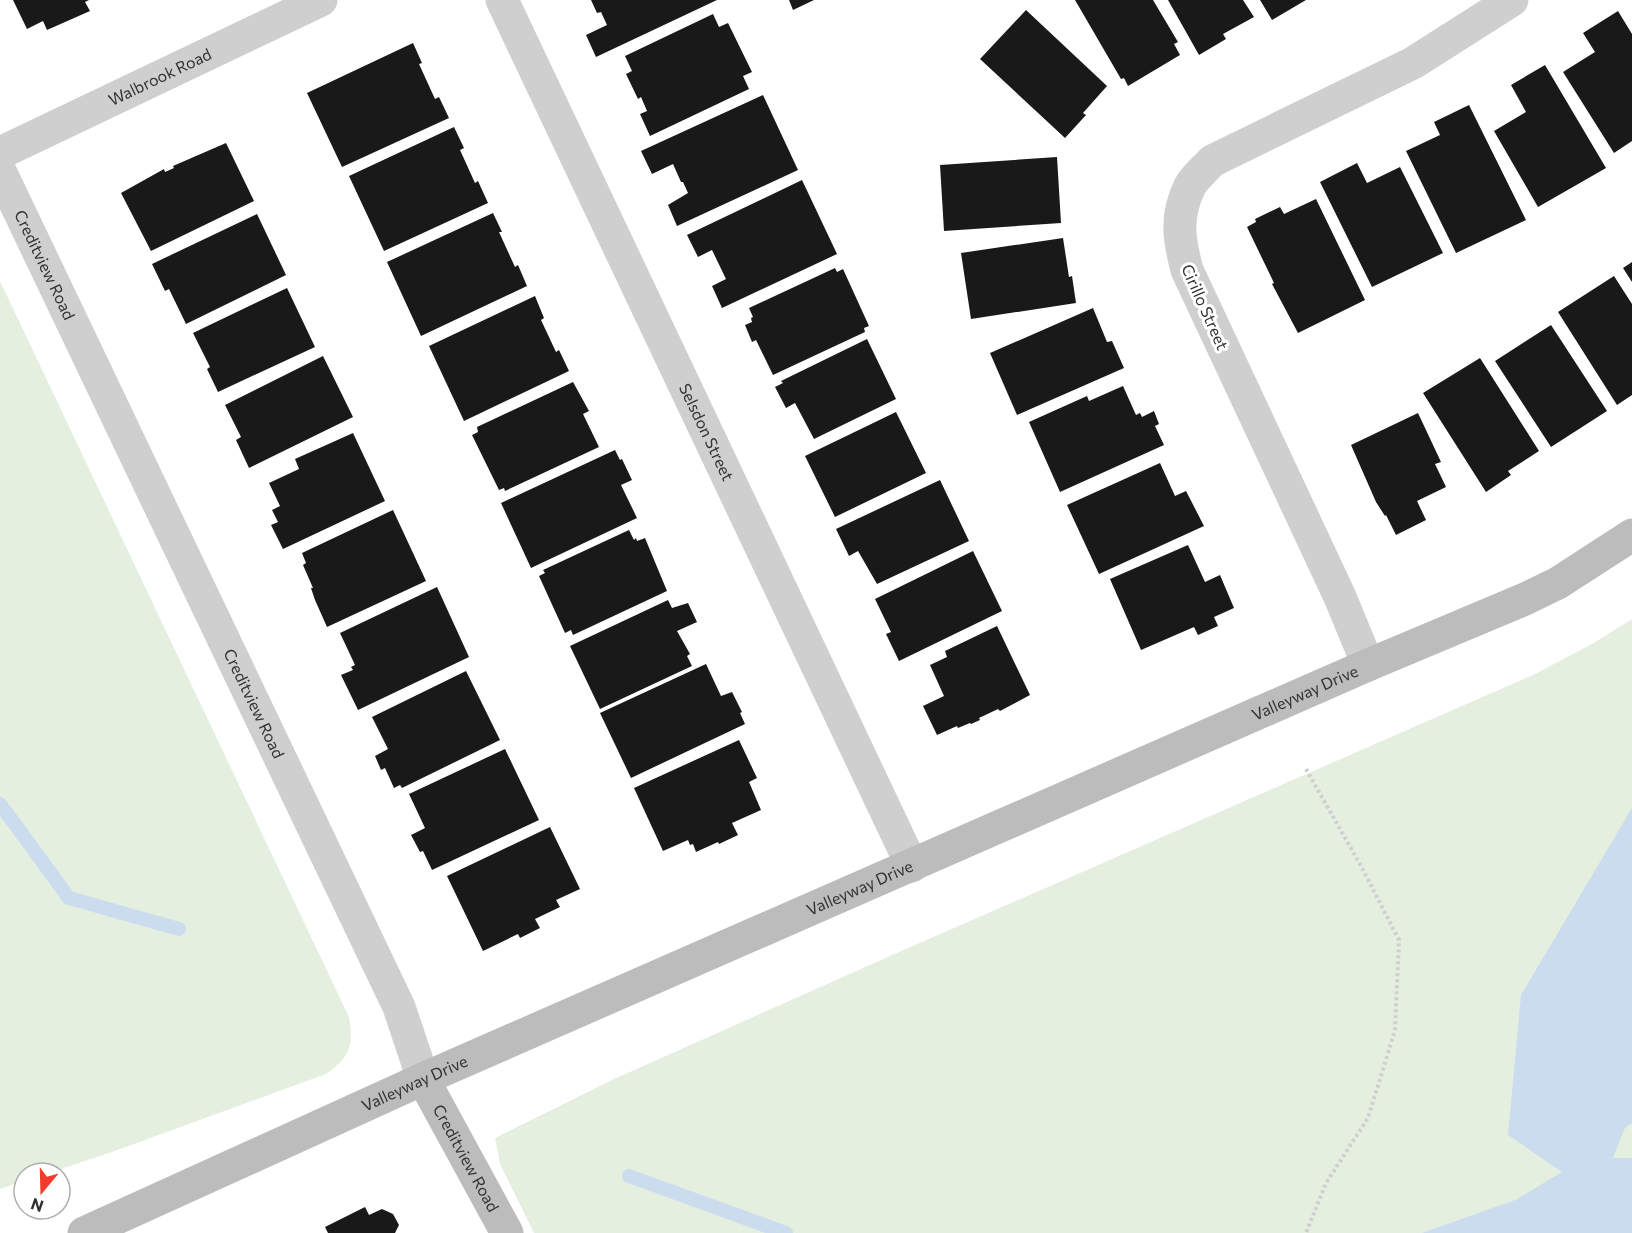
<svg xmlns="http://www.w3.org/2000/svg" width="1632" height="1233" viewBox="0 0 1632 1233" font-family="Commissioner,sans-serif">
<rect width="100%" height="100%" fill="#fff"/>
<path fill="#e5efdf" d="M 0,281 L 349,1017 C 354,1046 350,1057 326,1074 L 112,1152 L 49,1173 L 24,1173 L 24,1181 L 0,1189 Z
M 1632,619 L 1632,1233 L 534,1233 L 500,1164 L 495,1138 L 612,1080 L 899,952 L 1533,675 L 1592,644 Z"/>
<path fill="#cbdcef" d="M 1632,808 L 1632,1123 L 1625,1128 L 1613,1158 L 1632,1158 L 1632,1233 L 1422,1233 L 1515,1200 L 1562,1172 L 1508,1135 L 1521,995 Z"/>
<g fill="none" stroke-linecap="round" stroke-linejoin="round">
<path stroke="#cbdcef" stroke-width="14" d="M 0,804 L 69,898 L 179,929
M 629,1176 L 786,1233"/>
</g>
<path fill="#191919" d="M 13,0 L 89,0 L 85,2 L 90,11 L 47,30 L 43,21 L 27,29 Z
M 591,0 L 717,0 L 596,57 L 586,35 L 607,25 L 601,12 L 597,13 Z
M 789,0 L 814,0 L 793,10 Z
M 1075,0 L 1153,0 L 1178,42 L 1174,44 L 1180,55 L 1128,86 L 1124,78 L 1121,79 Z
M 1168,0 L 1243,0 L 1254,17 L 1223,34 L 1226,39 L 1199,55 Z
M 1260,0 L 1306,0 L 1272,20 Z
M 1026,10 L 1107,86 L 1083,113 L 1086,115 L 1065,138 L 980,59 Z
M 1618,11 L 1632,34 L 1632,141 L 1614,153 L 1563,72 L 1595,52 L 1583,33 Z
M 713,14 L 719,27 L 728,23 L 752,72 L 743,76 L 749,89 L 650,136 L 640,114 L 647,111 L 641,97 L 638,99 L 626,74 L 632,71 L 625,56 Z
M 413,43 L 422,63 L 419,64 L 435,99 L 439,97 L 449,118 L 342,167 L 307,93 Z
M 1545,65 L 1606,168 L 1538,207 L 1494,131 L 1526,112 L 1511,85 Z
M 763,95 L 798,170 L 677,226 L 668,205 L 688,193 L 683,182 L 681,182 L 673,164 L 652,174 L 641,151 Z
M 1469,105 L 1526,220 L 1456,253 L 1406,151 L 1440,135 L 1434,122 Z
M 454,127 L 464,148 L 460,150 L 475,183 L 478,181 L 488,203 L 384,251 L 349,176 Z
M 226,143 L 254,201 L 151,251 L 121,193 L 164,169 L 165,172 L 174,168 L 173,166 Z
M 1057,157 L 1061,223 L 944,231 L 940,165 Z
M 1357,163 L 1367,183 L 1400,167 L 1443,253 L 1372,287 L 1320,182 Z
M 802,180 L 837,254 L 722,308 L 712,286 L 726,279 L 712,250 L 698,257 L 687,235 Z
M 1316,199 L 1365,300 L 1298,333 L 1272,284 L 1274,283 L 1247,227 L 1256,222 L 1255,219 L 1280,207 L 1284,214 Z
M 493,213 L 502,232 L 499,232 L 515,267 L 518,265 L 527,286 L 421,336 L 387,262 Z
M 257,214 L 286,275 L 186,324 L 169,289 L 165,291 L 152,264 Z
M 1063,238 L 1069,277 L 1072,276 L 1076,303 L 971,319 L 961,253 Z
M 1632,262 L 1632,282 L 1623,268 Z
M 835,268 L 837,272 L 843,269 L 869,326 L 864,328 L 865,332 L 773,375 L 756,340 L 752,342 L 745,325 L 752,322 L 751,318 L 753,317 L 749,308 Z
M 1614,276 L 1632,304 L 1632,395 L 1617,405 L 1558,312 Z
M 287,288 L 315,347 L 218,392 L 207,369 L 210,367 L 193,333 Z
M 535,296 L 544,318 L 541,320 L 556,352 L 559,350 L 569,371 L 464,421 L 429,346 Z
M 1093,308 L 1107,342 L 1112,341 L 1124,368 L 1017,415 L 990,353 Z
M 1551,325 L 1607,411 L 1551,447 L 1495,361 Z
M 867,339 L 896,399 L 814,439 L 795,403 L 786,408 L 775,387 L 783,383 L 781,381 Z
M 323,356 L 353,417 L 249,468 L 236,440 L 241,437 L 225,405 Z
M 1480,358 L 1539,451 L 1508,471 L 1511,475 L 1486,492 L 1423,393 Z
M 573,382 L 589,411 L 583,414 L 599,447 L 505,491 L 504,488 L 499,490 L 472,435 L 478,432 L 477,427 Z
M 1123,386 L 1136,415 L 1140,413 L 1142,417 L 1154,411 L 1159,424 L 1155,426 L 1164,445 L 1060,492 L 1029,422 L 1087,396 L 1089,401 Z
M 896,412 L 926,473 L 835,517 L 805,456 Z
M 1418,413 L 1441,462 L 1435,464 L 1446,487 L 1417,501 L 1426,520 L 1396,535 L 1386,515 L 1385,516 L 1376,502 L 1351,445 Z
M 353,433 L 385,501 L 283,549 L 271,525 L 278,522 L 272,510 L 280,506 L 269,483 L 299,469 L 295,459 Z
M 615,450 L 620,460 L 622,459 L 632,480 L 621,485 L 637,518 L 531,568 L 501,503 Z
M 1160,463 L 1175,496 L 1186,491 L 1204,526 L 1099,574 L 1067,505 Z
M 940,480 L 969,541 L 877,584 L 858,551 L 849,556 L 836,529 Z
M 393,510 L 426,581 L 327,627 L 315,600 L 311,588 L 313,588 L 303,565 L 306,563 L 302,553 Z
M 629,530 L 634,540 L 636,538 L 637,541 L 645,538 L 667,591 L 573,635 L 571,630 L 565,633 L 539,576 L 545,573 L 543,570 Z
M 1188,545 L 1205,582 L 1220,575 L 1234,608 L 1214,617 L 1218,626 L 1198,635 L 1194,627 L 1141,650 L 1110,579 Z
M 973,551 L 1002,611 L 899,661 L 886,634 L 891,632 L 875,599 Z
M 437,587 L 469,657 L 358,710 L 341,675 L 353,670 L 351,667 L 355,665 L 340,633 Z
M 668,600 L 672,608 L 688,603 L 697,622 L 677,631 L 690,654 L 687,656 L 692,666 L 600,709 L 570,646 Z
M 997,626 L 1030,695 L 1000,711 L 998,709 L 979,718 L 980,720 L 971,724 L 970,723 L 958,728 L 957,726 L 937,735 L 923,706 L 944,696 L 930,665 L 947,657 L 945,651 Z
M 706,664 L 721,696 L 732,692 L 742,712 L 740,713 L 745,724 L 631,778 L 600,713 Z
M 466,671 L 500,740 L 402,788 L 400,785 L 394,788 L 385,768 L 381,770 L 375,756 L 388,749 L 372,717 Z
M 739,740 L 757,778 L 749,782 L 761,810 L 732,823 L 738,835 L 719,844 L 718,842 L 696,852 L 693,844 L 690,845 L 688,840 L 663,851 L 634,788 Z
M 505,749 L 539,820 L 432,870 L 423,851 L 420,852 L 411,835 L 425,828 L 409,794 Z
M 550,827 L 580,889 L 556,900 L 560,907 L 535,919 L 540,928 L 520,938 L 518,934 L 483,951 L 447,876 Z
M 365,1207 L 369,1215 L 382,1209 L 393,1214 L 399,1225 L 395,1233 L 328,1233 L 325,1227 Z"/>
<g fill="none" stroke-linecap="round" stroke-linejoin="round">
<path stroke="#cfcfcf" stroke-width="4" stroke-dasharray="3 3" stroke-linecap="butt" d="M 1306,769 L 1361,866 L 1399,940 L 1395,1030 L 1368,1118 L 1326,1183 L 1306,1233"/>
<g stroke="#cfcfcf" stroke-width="33">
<path id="s1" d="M 502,0 L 912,866"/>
<path id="s2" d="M 0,153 L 321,0"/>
<path id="s3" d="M 0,171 L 399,1007 L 423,1079"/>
<path d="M 1368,665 L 1340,597 L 1187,270 C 1179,240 1175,216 1190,186 C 1195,177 1205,169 1212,161 L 1413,63 L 1512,0"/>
</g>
<g stroke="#bcbcbc" stroke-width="33">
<path id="s4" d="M 423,1079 L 507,1233"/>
<path id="s5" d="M 84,1233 L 423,1079 L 1368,665 L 1525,599 L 1558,583 L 1632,535"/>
</g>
</g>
<g text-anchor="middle" stroke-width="6" stroke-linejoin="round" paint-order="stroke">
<g font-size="16" fill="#323232" stroke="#fff">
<text dy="6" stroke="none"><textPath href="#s2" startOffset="177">Walbrook Road</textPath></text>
<text dy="6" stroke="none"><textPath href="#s3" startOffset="104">Creditview Road</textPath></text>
<text transform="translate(1205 307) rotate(66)" y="6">Cirillo Street</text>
<text dy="6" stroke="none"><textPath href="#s1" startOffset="478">Selsdon Street</textPath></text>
<text dy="6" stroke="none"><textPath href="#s5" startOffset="1335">Valleyway Drive</textPath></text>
<text dy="6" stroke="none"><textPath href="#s3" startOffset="590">Creditview Road</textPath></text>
<text dy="6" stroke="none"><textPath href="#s5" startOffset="849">Valleyway Drive</textPath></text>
<text dy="6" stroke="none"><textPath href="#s5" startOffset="363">Valleyway Drive</textPath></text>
<text dy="6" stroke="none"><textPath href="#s4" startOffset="90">Creditview Road</textPath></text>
</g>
</g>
<g transform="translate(42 1191) rotate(199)"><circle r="28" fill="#ffffff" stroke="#adadad" stroke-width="1.5"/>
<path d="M0-4.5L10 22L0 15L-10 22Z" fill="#f03c2c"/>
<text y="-9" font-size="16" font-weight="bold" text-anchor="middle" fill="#323232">N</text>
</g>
</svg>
